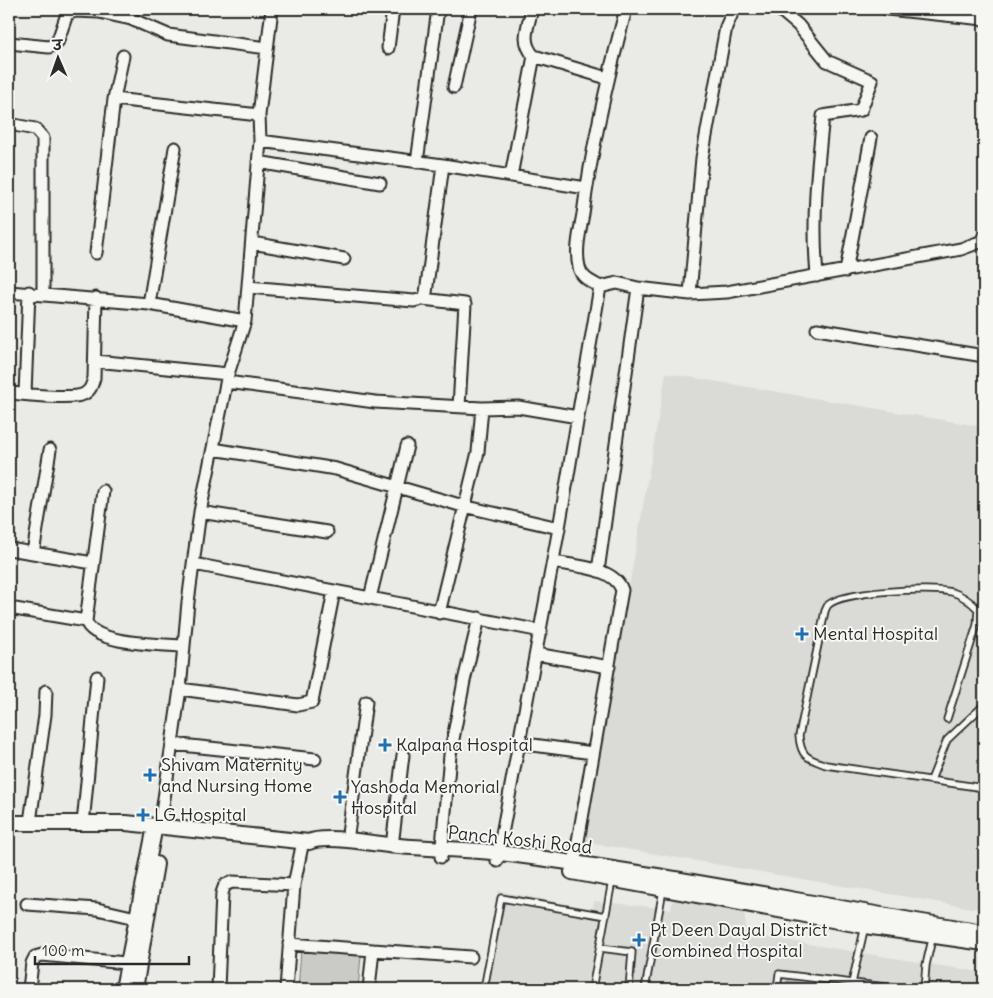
<svg xmlns="http://www.w3.org/2000/svg" width="993" height="998" viewBox="0 0 993 998" font-family="Delius,'Playpen Sans Deva',sans-serif">
<rect width="100%" height="100%" fill="#eaeae6"/>
<filter id="ink" filterUnits="userSpaceOnUse"><feTurbulence type="fractalNoise" baseFrequency=".02" numOctaves="2"/><feDisplacementMap in="SourceGraphic" scale="10" xChannelSelector="R" yChannelSelector="G"/><feConvolveMatrix kernelMatrix="1 2 1 2 8 2 1 2 1" color-interpolation-filters="sRGB"/></filter>
<g filter="url(#ink)">
<path fill="#dadad6" d="M 666,373 L 984,427 L 984,910 L 585,842 Z
M 498,891 L 593,909 L 594,901 L 671,909 L 673,900 L 744,913 L 747,934 L 979,972 L 977,989 L 480,989 Z"/>
<path fill="#cacac7" stroke="#7a7a79" d="M 301,950 L 361,956 L 358,989 L 298,989 Z
M 787,981 L 837,989 L 786,989 Z"/>
<g fill="none" stroke-linecap="round" stroke-linejoin="round">
<defs>
<path id="service" d="M 947,719 L 977,625 L 978,609 C 970,601 962,595 952,592 C 932,587 842,591 828,605 C 827,606 826,609 825,611 L 799,736 C 801,757 807,758 826,765 L 984,788
M 931,780 L 947,740 L 984,705
M 600,948 L 632,952 L 629,989
M 852,983 L 865,926
M 484,989 L 501,898 L 606,916
M 592,989 L 612,881
M 645,989 L 663,890
M 777,989 L 779,974 L 902,989
M 924,989 L 926,965 L 933,935"/>
<path id="minor" d="M 532,9 C 528,27 520,41 534,56 L 607,78
M 779,9 L 798,25 L 827,61 L 872,81 L 861,110 L 823,116 C 817,172 812,219 817,276
M 887,9 L 984,19
M 9,43 L 49,47 L 57,43 L 67,14 L 75,11 L 99,12 L 131,19 L 168,35 L 267,48
M 388,48 L 393,9
M 454,87 L 471,9
M 114,99 L 259,115
M 9,124 L 35,129 L 43,138 L 43,293
M 260,141 L 443,165 L 586,188
M 258,162 L 380,183
M 417,162 L 438,9
M 511,176 L 534,56
M 252,243 L 344,259
M 96,253 L 114,99 L 123,56
M 846,271 L 871,138
M 248,287 L 414,301 L 423,299 L 426,293 L 443,165
M 600,287 C 592,282 581,278 579,267 C 575,250 580,231 583,214 C 592,145 608,76 626,9
M 9,292 L 149,304 L 245,321
M 690,294 L 702,158 L 726,27 L 734,9
M 423,299 L 465,304 L 459,407
M 149,304 L 175,148
M 817,329 L 984,356
M 95,361 L 228,374
M 227,382 L 375,402 L 482,408 L 518,407 L 578,417
M 9,393 C 24,394 73,400 84,394 C 91,390 92,385 94,378 L 96,298
M 25,394 L 29,292
M 213,449 L 336,469 L 463,506 L 559,528
M 103,491 L 86,621 C 93,645 161,644 183,646
M 200,512 L 327,532
M 9,549 L 93,563
M 33,553 L 50,450
M 553,562 C 574,566 614,567 622,590 L 574,864
M 194,564 L 541,631
M 598,571 L 638,288
M 370,598 L 407,446
M 9,608 L 86,621
M 439,613 L 478,452 L 482,408
M 536,654 L 609,667
M 180,689 L 298,705 L 312,702 L 334,591
M 518,743 L 593,753
M 172,744 L 315,759
M 30,822 L 45,715 L 46,691
M 83,824 L 97,677
M 163,827 L 161,819 L 180,689 L 188,602 L 200,512 L 228,374 L 245,321 L 260,141 L 259,115 L 272,9
M 347,841 L 366,702
M 392,846 L 403,755
M 441,857 L 450,755 L 464,681 L 479,618
M 497,861 L 559,528 L 600,287 L 617,283 L 638,288 L 690,294 L 727,292 L 961,249 L 980,242 L 984,237
M 27,904 L 97,909 L 136,918
M 289,944 L 471,957
M 29,989 L 32,963 L 35,957 L 42,955 L 136,964
M 218,989 L 222,893 L 225,885 L 232,882 L 294,885
M 286,989 L 294,885 L 303,841
M 369,989 L 373,950"/>
<path id="tertiary" d="M 9,823 L 126,823 L 309,842 C 327,834 378,845 399,846 C 432,849 467,849 500,853 C 663,873 823,907 984,932
M 572,872 L 865,926 L 984,943
M 123,989 L 155,826
M 135,989 L 156,864"/>
</defs>
<use href="#service" stroke="#2b2b2b" stroke-width="9"/>
<use href="#minor" stroke="#2b2b2b" stroke-width="15"/>
<use href="#tertiary" stroke="#2b2b2b" stroke-width="18"/>
<use href="#service" stroke="#f6f6f2" stroke-width="5.5"/>
<use href="#minor" stroke="#f6f6f2" stroke-width="11"/>
<use href="#tertiary" stroke="#f6f6f2" stroke-width="14"/>
</g>
</g>
<g fill="#1f6fb2" stroke="#f6f6f2" stroke-width="2">
<path d="M799.5 626.5h5v5h5v5h-5v5h-5v-5h-5v-5h5z"/>
<path d="M382.5 737.5h5v5h5v5h-5v5h-5v-5h-5v-5h5z"/>
<path d="M147.5 767.5h5v5h5v5h-5v5h-5v-5h-5v-5h5z"/>
<path d="M337.5 789.5h5v5h5v5h-5v5h-5v-5h-5v-5h5z"/>
<path d="M140.5 807.5h5v5h5v5h-5v5h-5v-5h-5v-5h5z"/>
<path d="M636.5 932.5h5v5h5v5h-5v5h-5v-5h-5v-5h5z"/>
</g>
<g text-anchor="middle" stroke-width="4" stroke-linejoin="round" paint-order="stroke">
<g font-size="18" fill="#2b2b2b" stroke="#f6f6f2" text-anchor="start">
<text x="813" y="640">Mental Hospital</text>
<text x="396" y="751">Kalpana Hospital</text>
<text x="161" y="771">Shivam Maternity<tspan x="161" dy="21">and Nursing Home</tspan></text>
<text x="351" y="793">Yashoda Memorial<tspan x="351" dy="21">Hospital</tspan></text>
<text x="154" y="821">LG Hospital</text>
<text x="650" y="936">Pt Deen Dayal District<tspan x="650" dy="21">Combined Hospital</tspan></text>
</g>
<g font-size="18" fill="#2b2b2b" stroke="#f6f6f2">
<text transform="translate(520 840) rotate(6)" y="6">Panch Koshi Road</text>
</g>
</g>
<rect width="993" height="998" fill="none" stroke="#f6f6f2" stroke-width="30"/>
<rect x="15" y="15" width="963" height="968" fill="none" stroke="#2b2b2b" stroke-width="2" filter="url(#ink)"/>
<g transform="translate(58 58) rotate(358)" stroke="#f6f6f2" stroke-width="4" paint-order="stroke">
<path d="M0-4L9 19L0 12L-9 19Z" fill="#2b2b2b"/>
<text y="-8" font-size="14" font-weight="bold" text-anchor="middle" fill="#2b2b2b">उ</text>
</g>
<path d="M35 956v8h154v-8" fill="none" stroke="#2b2b2b" stroke-width="2.5"/>
<text x="42" y="956" font-size="15" fill="#2b2b2b" stroke="#f6f6f2" stroke-width="4" paint-order="stroke">100 m</text>
</svg>
